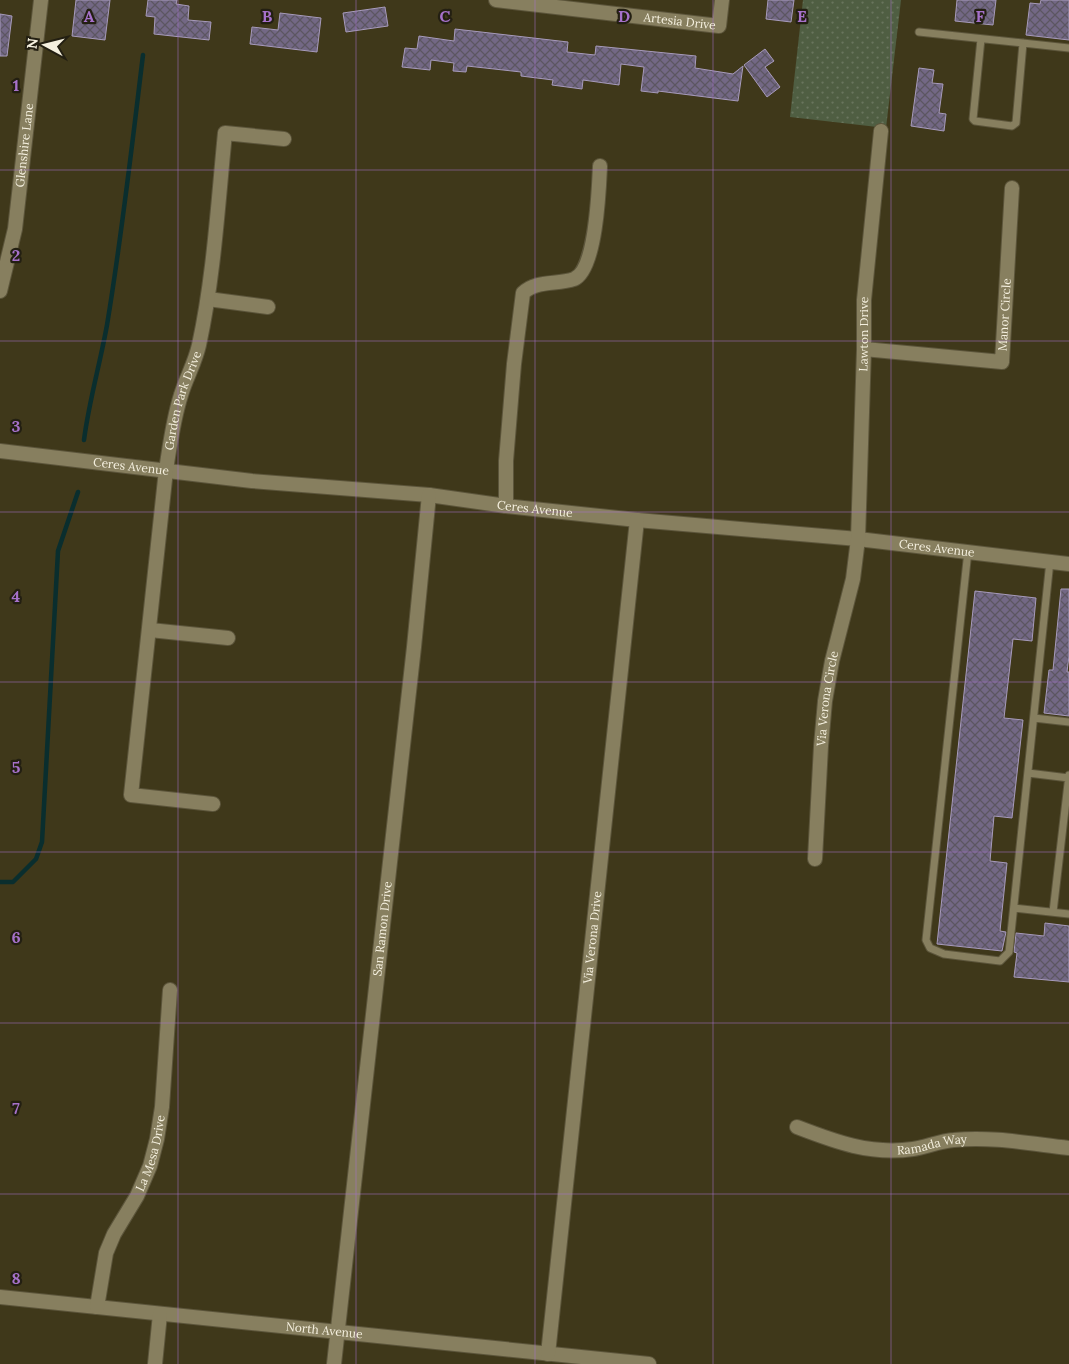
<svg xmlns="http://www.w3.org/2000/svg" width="1069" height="1364" viewBox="0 0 1069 1364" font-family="Lora,serif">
<defs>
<pattern id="grass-dots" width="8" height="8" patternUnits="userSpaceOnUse" patternTransform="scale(1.25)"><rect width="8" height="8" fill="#4f5e42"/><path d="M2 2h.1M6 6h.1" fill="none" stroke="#69755d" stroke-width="1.8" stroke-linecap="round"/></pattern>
<pattern id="building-cross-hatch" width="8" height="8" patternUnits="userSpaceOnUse" patternTransform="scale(1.25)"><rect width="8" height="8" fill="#736885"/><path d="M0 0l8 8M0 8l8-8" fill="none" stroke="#5c5661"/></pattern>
</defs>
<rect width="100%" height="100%" fill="#3f381a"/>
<path fill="url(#grass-dots)" d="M 803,0 L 901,0 L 886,128 L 790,117 Z"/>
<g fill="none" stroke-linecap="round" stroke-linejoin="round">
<path stroke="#0a2e2e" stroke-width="4.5" d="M 84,440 C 89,401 100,364 107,325 C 122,235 132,145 143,55
M 0,882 L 13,882 L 36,859 L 42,842 L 58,551 L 78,492"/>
</g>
<path fill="url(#building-cross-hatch)" stroke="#a79bbb" d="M 76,0 L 110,0 L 105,40 L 72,36 Z
M 148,0 L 177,0 L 176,4 L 189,6 L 188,20 L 211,22 L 209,40 L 154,34 L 155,17 L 146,16 Z
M 768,0 L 794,0 L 791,22 L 766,19 Z
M 957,0 L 996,0 L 993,25 L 955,21 Z
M 1041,0 L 1069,0 L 1069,40 L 1026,35 L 1030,3 L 1040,4 Z
M 385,7 L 388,26 L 346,32 L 343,13 Z
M 280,13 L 321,18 L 317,52 L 250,44 L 252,27 L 278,30 Z
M 0,14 L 12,16 L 7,56 L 0,56 Z
M 455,29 L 568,42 L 567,52 L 595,55 L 596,46 L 696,56 L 695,68 L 733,74 L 743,66 L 738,101 L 658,91 L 658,93 L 641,91 L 644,67 L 621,64 L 619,85 L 583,80 L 582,89 L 552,85 L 553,80 L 521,76 L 521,72 L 467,66 L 466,72 L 453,71 L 454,63 L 431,60 L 430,70 L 402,67 L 405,48 L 417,49 L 419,36 L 454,41 Z
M 765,49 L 774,61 L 765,67 L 780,87 L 767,97 L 744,65 Z
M 919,68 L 934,70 L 932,83 L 943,84 L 939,113 L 946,114 L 944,131 L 911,126 Z
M 1061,589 L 1069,589 L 1069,656 L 1067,672 L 1069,672 L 1069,716 L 1044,713 L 1049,670 L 1053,670 Z
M 975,591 L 1036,598 L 1032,641 L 1013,639 L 1004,718 L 1023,720 L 1012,818 L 994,816 L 990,861 L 1007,863 L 1000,931 L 1006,932 L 1002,951 L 937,944 Z
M 1045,923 L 1069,926 L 1069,982 L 1014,977 L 1017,953 L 1014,952 L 1016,933 L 1044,936 Z"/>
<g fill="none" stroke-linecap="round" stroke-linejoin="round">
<defs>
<path id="lane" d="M 919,32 L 1069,48
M 981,39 L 973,119 L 975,121 L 1012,126 L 1016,123 L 1023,43
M 968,551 L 926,940 L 930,948 L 944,954 L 1000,961 L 1009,952 L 1050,561
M 1034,718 L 1069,722
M 1028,773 L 1069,778
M 1014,908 L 1069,914
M 1053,912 L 1069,775"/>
<g id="street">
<path id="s1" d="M 496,0 L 719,26 L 722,0"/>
<path id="s2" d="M 0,291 L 15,229 L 41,0"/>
<path d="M 208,299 L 268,307"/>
<path id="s3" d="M 864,349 L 1002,362 L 1012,188"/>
<path id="s4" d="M 0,451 L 252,481 L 429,495 L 506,506 L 637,520 L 858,539 L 1069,564"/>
<path d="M 506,506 L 506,461 L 514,364 L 523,293 C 536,280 557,285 574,279 C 596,270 599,188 600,166"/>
<path d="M 150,630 L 228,638"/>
<path id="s5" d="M 213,804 L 131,795 L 166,470 C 170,445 173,420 181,395 C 186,378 195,363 199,345 C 214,276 218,203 225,133 L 284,139"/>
<path id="s6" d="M 815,859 L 821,746 L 825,701 L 832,661 L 853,579 L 858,539 L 864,349 L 864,300 L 881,131"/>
<path id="s7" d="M 797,1127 C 836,1142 870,1155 913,1149 C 926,1147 940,1141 954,1140 C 992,1136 1032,1144 1069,1148"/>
<path id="s8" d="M 0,1297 L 649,1364"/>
<path id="s9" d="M 97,1307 L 106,1253 L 114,1234 L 137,1196 L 150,1166 L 157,1139 L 162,1107 L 170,990"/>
<path id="s10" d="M 548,1354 L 637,520"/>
<path d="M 155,1364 L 160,1314"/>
<path id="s11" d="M 334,1364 L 414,647 L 429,495"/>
</g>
</defs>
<use href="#lane" stroke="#5c553b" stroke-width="9"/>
<use href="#street" stroke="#5c553b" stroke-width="16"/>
<use href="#lane" stroke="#877f5f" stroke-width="7"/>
<use href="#street" stroke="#877f5f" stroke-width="14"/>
</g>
<path fill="none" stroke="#a671ca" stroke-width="1" stroke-opacity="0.55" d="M 178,0 L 178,1364M 356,0 L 356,1364M 535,0 L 535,1364M 713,0 L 713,1364M 891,0 L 891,1364M 0,170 L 1069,170M 0,341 L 1069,341M 0,512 L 1069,512M 0,682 L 1069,682M 0,852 L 1069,852M 0,1023 L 1069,1023M 0,1194 L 1069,1194"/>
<g text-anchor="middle" stroke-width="4.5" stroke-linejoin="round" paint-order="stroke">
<g font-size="12" fill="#f5f0df" stroke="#231f12">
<text dy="4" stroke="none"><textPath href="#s1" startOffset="185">Artesia Drive</textPath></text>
<text dy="4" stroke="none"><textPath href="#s2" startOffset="148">Glenshire Lane</textPath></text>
<text dy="4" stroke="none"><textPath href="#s3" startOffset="186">Manor Circle</textPath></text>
<text dy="4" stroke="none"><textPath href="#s6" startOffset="529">Lawton Drive</textPath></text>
<text dy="4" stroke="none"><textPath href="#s5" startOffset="481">Garden Park Drive</textPath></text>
<text dy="4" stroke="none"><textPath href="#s4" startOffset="132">Ceres Avenue</textPath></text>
<text dy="4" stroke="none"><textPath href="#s4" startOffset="538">Ceres Avenue</textPath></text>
<text dy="4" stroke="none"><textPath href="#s4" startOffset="942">Ceres Avenue</textPath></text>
<text dy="4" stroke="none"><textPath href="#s6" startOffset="161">Via Verona Circle</textPath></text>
<text dy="4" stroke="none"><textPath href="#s11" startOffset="438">San Ramon Drive</textPath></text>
<text dy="4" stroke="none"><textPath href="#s10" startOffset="419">Via Verona Drive</textPath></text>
<text dy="4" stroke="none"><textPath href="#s7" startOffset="139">Ramada Way</textPath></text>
<text dy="4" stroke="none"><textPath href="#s9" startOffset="165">La Mesa Drive</textPath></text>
<text dy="4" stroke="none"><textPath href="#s8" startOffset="326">North Avenue</textPath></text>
</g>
</g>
<g font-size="16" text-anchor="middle" font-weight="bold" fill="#a671ca" stroke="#231f12" stroke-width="4.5" stroke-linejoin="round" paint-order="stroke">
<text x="89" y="22">A</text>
<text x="267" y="22">B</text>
<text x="445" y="22">C</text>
<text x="624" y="22">D</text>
<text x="802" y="22">E</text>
<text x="980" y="22">F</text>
<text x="16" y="91">1</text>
<text x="16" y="261">2</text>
<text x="16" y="432">3</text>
<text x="16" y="602">4</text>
<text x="16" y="773">5</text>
<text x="16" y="943">6</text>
<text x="16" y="1114">7</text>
<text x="16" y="1284">8</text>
</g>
<g transform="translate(45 45) rotate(277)" stroke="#231f12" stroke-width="4" paint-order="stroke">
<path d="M0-4L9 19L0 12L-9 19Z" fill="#f5f0df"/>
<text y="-8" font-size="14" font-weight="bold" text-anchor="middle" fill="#f5f0df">N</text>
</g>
</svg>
